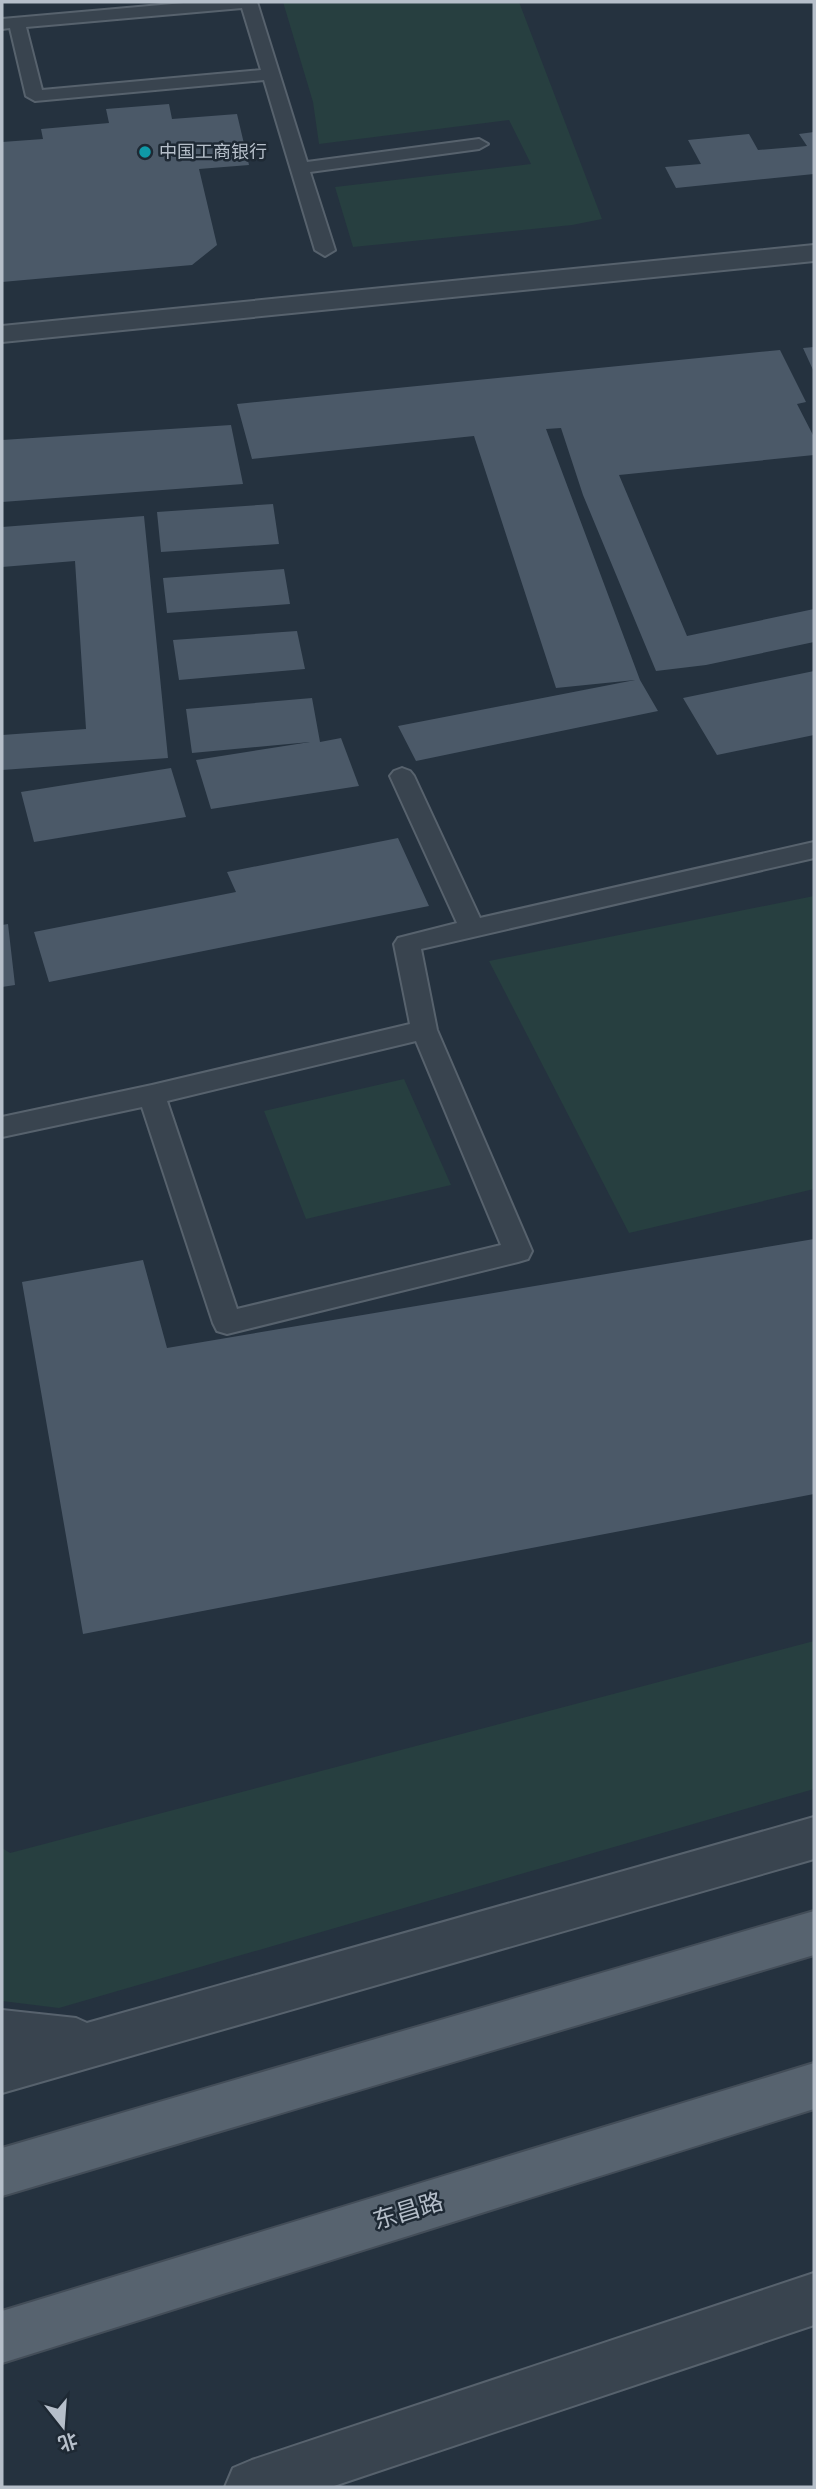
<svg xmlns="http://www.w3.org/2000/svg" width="816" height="2489" viewBox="0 0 816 2489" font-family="Manrope,'Noto Sans SC',sans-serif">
<rect width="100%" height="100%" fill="#25323f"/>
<path fill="#273f40" d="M 283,2 L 519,2 L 602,219 L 572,225 L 353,247 L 335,187 L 531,164 L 509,120 L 319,144 L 313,102 Z
M 814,896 L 814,1189 L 629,1233 L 489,961 Z
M 404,1079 L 451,1185 L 306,1219 L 264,1111 Z
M 814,1641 L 814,1789 L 59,2008 L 2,2001 L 2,1848 L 10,1853 Z"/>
<path fill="#4b5968" d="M 169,104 L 172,119 L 237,114 L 249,165 L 199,169 L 217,245 L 192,265 L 2,282 L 2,142 L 43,139 L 41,129 L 109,123 L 106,109 Z
M 814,132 L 814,174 L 676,188 L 665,167 L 701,164 L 688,140 L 749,134 L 758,150 L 807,146 L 799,134 Z
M 814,347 L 814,372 L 803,348 Z
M 780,350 L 806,402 L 797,404 L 814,437 L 814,455 L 619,475 L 687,636 L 814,609 L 814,642 L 706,665 L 656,671 L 583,495 L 561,428 L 546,429 L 640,680 L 658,711 L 416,761 L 398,726 L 635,680 L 556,688 L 474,436 L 252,459 L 237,404 Z
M 231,425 L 243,484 L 2,502 L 2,440 Z
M 273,504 L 279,544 L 161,552 L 157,512 Z
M 144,516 L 168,758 L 2,770 L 2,735 L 86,729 L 75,561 L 2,567 L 2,527 Z
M 284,569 L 290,604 L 167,613 L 163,578 Z
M 297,631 L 305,669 L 179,680 L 173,640 Z
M 814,671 L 814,735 L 717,755 L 683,698 Z
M 312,698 L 320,742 L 341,738 L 359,786 L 211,809 L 196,760 L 310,742 L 192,753 L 186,709 Z
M 171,768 L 186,817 L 34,842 L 21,792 Z
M 398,838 L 429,906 L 49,982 L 34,932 L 236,892 L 227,872 Z
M 8,924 L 15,985 L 2,987 L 2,925 Z
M 814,1239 L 814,1494 L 83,1634 L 22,1282 L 143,1260 L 167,1348 Z"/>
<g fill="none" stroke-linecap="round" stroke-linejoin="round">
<defs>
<path id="service" d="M 195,2 L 257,2 L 307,162 L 479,139 L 488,144 L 479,149 L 310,172 L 335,250 L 325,256 L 315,250 L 264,80 L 35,101 L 26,96 L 10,28 L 2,29 L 2,19 ZM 242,8 L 261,70 L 42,90 L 26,27 Z
M 402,768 L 410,771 L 414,776 L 480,918 L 814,842 L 814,858 L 421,949 L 437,1030 L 532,1251 L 528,1259 L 518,1262 L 227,1334 L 217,1331 L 213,1323 L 142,1107 L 2,1137 L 2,1117 L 152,1085 L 410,1024 L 394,944 L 398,938 L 457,923 L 390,776 L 394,771 ZM 416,1041 L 501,1245 L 237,1309 L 167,1101 Z"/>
<path id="tertiary" d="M 814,245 L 814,261 L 2,342 L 2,326 Z
M 814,1817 L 814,1859 L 2,2093 L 2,2010 L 76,2018 L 87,2023 Z
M 814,2273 L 814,2325 L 331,2487 L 225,2487 L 233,2468 L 252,2460 Z"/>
<path id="primary" d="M 814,1911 L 814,1955 L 2,2196 L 2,2148 Z
M 814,2063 L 814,2109 L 2,2363 L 2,2311 Z"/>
</defs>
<use href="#service" stroke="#57626d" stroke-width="4"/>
<use href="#tertiary" stroke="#57626d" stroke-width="4"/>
<use href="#primary" stroke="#434d58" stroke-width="4"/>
<use href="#service" fill="#39444f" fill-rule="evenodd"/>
<use href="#tertiary" fill="#39444f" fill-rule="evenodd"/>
<use href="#primary" fill="#57636f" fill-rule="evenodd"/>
</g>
<circle fill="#0f9aa8" stroke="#1e2934" stroke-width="2.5" cx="145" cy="152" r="7"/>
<g text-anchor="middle" stroke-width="5" stroke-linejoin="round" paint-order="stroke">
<g font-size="18" fill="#b6bfca" stroke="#1e2934" text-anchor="start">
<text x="159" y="158">中国工商银行</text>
</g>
<g font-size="24" fill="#b6bfca" stroke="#1e2934">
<text transform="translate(408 2211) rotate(-17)" y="8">东昌路</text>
</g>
</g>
<rect width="816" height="2489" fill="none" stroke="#b6bfca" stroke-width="7"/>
<g transform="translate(63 2426) rotate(163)" stroke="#1e2934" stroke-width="5" paint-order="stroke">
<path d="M0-5L12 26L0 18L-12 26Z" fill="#b6bfca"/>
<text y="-10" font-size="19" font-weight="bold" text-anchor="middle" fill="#b6bfca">北</text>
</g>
</svg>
